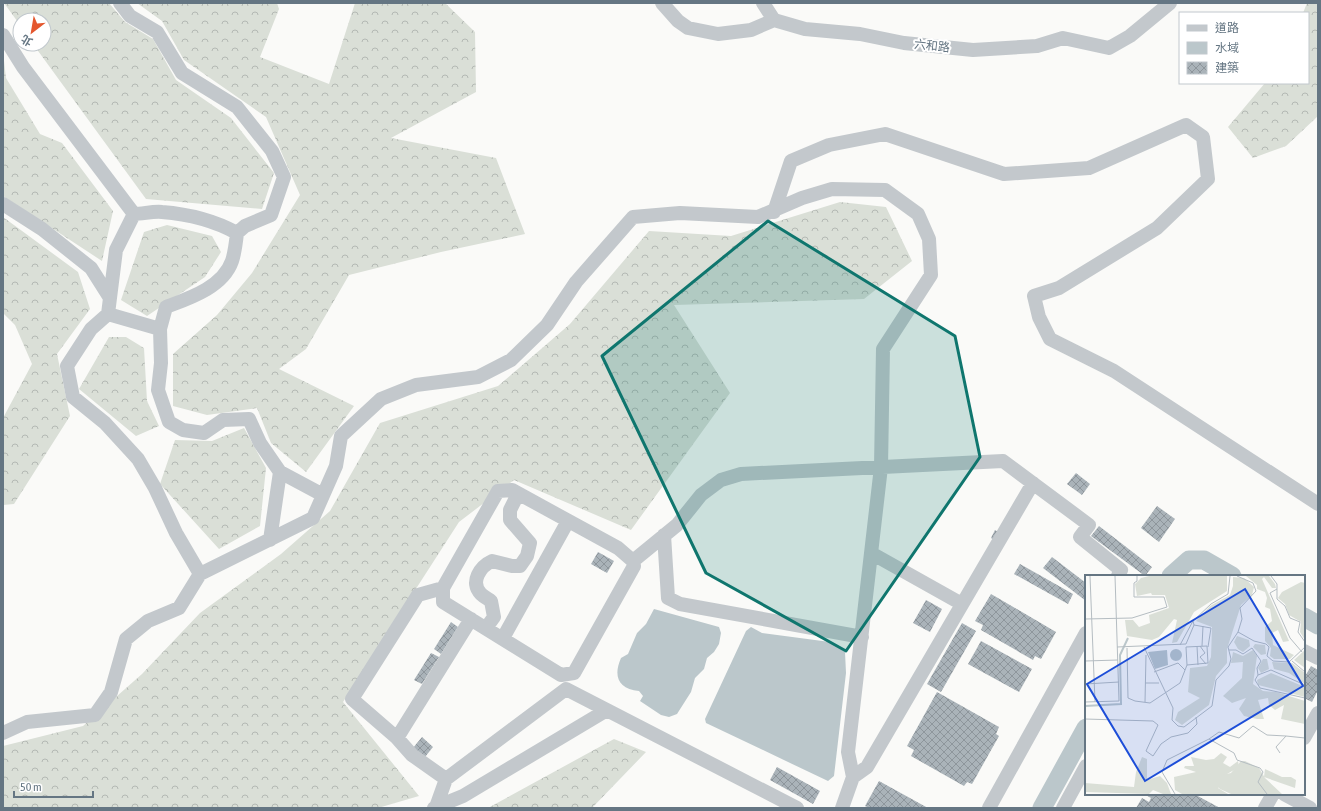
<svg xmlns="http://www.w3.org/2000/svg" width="1321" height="811" viewBox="0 0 1321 811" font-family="'Asap Condensed','Noto Sans TC',sans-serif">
<defs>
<pattern id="forest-crowns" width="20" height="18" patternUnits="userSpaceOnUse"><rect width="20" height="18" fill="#dadfd7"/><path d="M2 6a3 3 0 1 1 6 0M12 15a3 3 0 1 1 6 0" fill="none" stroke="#b4b9b4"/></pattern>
<pattern id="building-cross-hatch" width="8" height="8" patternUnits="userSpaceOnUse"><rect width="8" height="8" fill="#aab3b9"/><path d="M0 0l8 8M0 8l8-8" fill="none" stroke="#8e969c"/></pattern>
</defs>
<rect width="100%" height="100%" fill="#fafaf8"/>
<path fill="url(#forest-crowns)" d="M 4,3 L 109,3 L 125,22 L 153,39 L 176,80 L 231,118 L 274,173 L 262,209 L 146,199 L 33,44 L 44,44 L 44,20 L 20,20 L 20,25 Z
M 137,3 L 277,3 L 279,9 L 260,57 L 329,84 L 355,3 L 445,3 L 475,32 L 476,92 L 391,138 L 496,158 L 525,234 L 441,252 L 349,275 L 306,349 L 279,369 L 354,406 L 306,472 L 271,443 L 257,408 L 207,415 L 173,406 L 173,354 L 217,315 L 252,273 L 300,195 L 266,117 L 184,60 L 162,21 Z
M 1307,3 L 1318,3 L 1318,116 L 1286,146 L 1253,158 L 1228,127 L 1265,83 L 1308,83 L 1308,13 L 1303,13 Z
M 3,52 L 6,78 L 40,134 L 62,143 L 113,211 L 102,261 L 3,196 Z
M 840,202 L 886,207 L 912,261 L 864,299 L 674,305 L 730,393 L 631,530 L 514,480 L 459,522 L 343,702 L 419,796 L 378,808 L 3,808 L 3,746 L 83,726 L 142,674 L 200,613 L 281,554 L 330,511 L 380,423 L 498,386 L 570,324 L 649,231 L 731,236 Z
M 3,217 L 78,272 L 90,309 L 57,354 L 70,416 L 14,504 L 3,505 L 3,418 L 32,364 L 15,325 L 3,313 Z
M 167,225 L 212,236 L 221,252 L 205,277 L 147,316 L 121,300 L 144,232 Z
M 109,337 L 126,337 L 144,348 L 147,401 L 159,426 L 136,436 L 79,389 Z
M 244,428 L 266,468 L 260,526 L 219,549 L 160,484 L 175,440 L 212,441 Z
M 614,739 L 646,752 L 592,808 L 488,808 Z"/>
<path fill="#bbc7cb" d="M 654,609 L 719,627 L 721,633 L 719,644 L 714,652 L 707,658 L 704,669 L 695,678 L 691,692 L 677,714 L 669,717 L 661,715 L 640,701 L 643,696 L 639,691 C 618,689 613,676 621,658 L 628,654 L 637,633 L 646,624 Z
M 751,627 L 762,633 L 830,642 L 845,652 L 846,673 L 834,776 L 828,781 L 706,723 L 705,719 L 746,631 Z"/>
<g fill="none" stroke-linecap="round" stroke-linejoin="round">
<path stroke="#bbc7cb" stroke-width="19" d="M 1171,576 L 1189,560 L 1204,560 L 1232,576
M 1304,617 L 1318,625
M 1042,808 L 1086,728"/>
</g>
<path fill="url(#building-cross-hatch)" d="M 1076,473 L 1090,484 L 1082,495 L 1067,484 Z
M 1157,506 L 1175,519 L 1159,542 L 1141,528 Z
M 1099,526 L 1152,567 L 1145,576 L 1091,536 Z
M 995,530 L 1000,533 L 996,541 L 991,538 Z
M 598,552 L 614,561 L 607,573 L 591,564 Z
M 1052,557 L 1086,583 L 1086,601 L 1043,568 Z
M 1020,564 L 1073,594 L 1068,604 L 1014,574 Z
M 991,594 L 1056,632 L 1041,659 L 1035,656 L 1033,660 L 981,630 L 983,625 L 975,621 Z
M 926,600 L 942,609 L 930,632 L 913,623 Z
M 451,622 L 458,627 L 441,654 L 434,649 Z
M 962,623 L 976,631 L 941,692 L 927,684 Z
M 981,641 L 1032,669 L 1019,692 L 968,664 Z
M 431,653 L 439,657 L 422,684 L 414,680 Z
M 1311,666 L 1318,670 L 1318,690 L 1312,702 L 1304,698 L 1304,678 Z
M 937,692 L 999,727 L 996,734 L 999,736 L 972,784 L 967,782 L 964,786 L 911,756 L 914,750 L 907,746 Z
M 422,737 L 433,747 L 425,757 L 413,748 Z
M 777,767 L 820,791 L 813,804 L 770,780 Z
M 879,781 L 928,808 L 869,808 L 865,806 Z
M 1144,794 L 1194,794 L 1220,808 L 1166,807 L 1165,808 L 1136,808 L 1142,798 L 1149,802 L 1151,798 Z"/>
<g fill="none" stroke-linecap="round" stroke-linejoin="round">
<path stroke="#c3c8cc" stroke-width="14" d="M 120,3 L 130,16 L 157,32 L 182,73 L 237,107 L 272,151 L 284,177 L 271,215 L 245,226 L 237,233
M 662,3 L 678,21 L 688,28 L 718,34 L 751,30 L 774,20
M 763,3 L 774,20 L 805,29 L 860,34 L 904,43 L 973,50 L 1037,46 L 1063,38 L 1109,48 L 1130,36 L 1170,3
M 3,35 L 23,67 L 134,214 C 143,214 153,211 162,212 C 188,214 215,221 237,233 C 236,242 235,252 232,261 C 223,287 190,298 166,307 L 160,329 L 161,363 L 158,390 L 169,422 L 183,430 L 204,433 L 223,420 L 249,419 L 260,443 L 280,472 L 323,495
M 3,204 L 42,229 L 91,268 L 110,298 L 108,314 L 91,329 L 67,366 L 73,397 L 105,423 L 138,459 L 155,488 L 176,533 L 200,574
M 774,212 L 791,161 L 829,145 L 885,134 L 1004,174 L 1089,168 L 1186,125 L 1203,137 L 1208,179 L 1157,228 L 1059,288 L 1034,296 L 1039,317 L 1050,339 L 1114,371 L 1318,504
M 110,298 L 116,250 L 134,214
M 108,314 L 160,329
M 664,535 L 668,598 L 680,604 L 862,637
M 270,540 L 280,472
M 871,553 L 962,604
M 633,561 L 634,566 L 574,673 L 561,675 L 443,602 L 443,588 L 498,491 L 512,490 L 618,548 L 633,561 L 677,525 L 701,495 L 721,480 L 741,474 L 1003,461 L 1089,525 L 1080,537 L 1121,570 L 1118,576
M 443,588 L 418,595 L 352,699 L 397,738 L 412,755 L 446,779
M 486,628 L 494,617 L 491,601 C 488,599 484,597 481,594 C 469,582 481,566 492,561 L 512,566 L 520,566 L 527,556 L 530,543 L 510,520 L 510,510 L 518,494
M 503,638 L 568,521
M 1304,651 L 1318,658
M 3,733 L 27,722 L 95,715 L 111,692 L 126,639 L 148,621 L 179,608 L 200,574 L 313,518 L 336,466 L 341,436 L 381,399 L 416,385 L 478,377 L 511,360 L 547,325 L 576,282 L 633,217 L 680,213 L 758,217 L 802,198 L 832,189 L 885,190 L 918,214 L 929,239 L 931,275 L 883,349 L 881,467 L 848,752 L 853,777 L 842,808
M 397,738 L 471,619
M 1304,738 L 1318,713
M 853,777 L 867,767 L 1033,483
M 1284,794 L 1310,808
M 436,807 L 463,796 L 607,710
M 434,808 L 436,807 L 446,779 L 566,689 L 797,808
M 989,808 L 1086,633
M 1063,808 L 1086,766
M 1265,808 L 1273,794"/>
</g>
<path fill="#0f766e" fill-opacity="0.2" stroke="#0f766e" stroke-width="3" stroke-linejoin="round" d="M 768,221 L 955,336 L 980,457 L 846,651 L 706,573 L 602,356 Z"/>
<g text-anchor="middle" stroke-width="4" stroke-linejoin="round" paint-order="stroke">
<g font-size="12" fill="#657683" stroke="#fff">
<text transform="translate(932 46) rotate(6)" y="4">六和路</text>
</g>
</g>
<g transform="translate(1085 575)">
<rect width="220" height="220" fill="#fafaf8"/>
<path d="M 64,1 L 142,1 L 142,16 L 109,37 L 92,67 L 87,68 L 92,45 L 89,44 L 74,62 L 67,65 L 42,61 L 40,45 L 48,45 L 54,52 L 65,48 L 64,40 L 84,33 L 80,20 L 67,20 L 66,18 L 52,21 L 50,9 L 56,3 ZM 161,1 L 184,1 L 190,9 L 191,13 L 187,13 L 179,2 L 177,4 L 204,66 L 198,67 L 193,55 L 187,58 L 188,70 L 209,80 L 205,84 L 189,84 L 185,81 L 186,73 L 180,66 L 180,52 L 187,46 L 185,34 L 180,32 L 182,23 L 180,17 L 172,14 L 172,10 ZM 148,2 L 159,3 L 169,12 L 167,20 L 156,30 L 142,74 L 142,88 L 131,101 L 124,130 L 97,150 L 90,145 L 93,137 L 115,123 L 103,117 L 105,93 L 122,91 L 126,82 L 127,52 L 111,46 L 125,31 L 145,20 L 148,11 ZM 216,7 L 220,8 L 220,65 L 215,57 L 216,47 L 204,40 L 200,29 L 193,23 L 197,17 ZM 152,61 L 164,65 L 165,71 L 158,77 L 153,74 L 149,67 ZM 170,69 L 180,70 L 181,79 L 176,80 L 168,72 ZM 168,75 L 172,81 L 168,109 L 178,116 L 191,117 L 220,126 L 220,149 L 196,144 L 199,130 L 190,135 L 184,130 L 183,123 L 173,125 L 179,144 L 172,144 L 159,141 L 154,134 L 161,123 L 147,128 L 138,121 L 157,103 L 158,87 L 146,88 L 148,77 L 158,81 ZM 220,75 L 220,93 L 209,85 ZM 178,84 L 182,84 L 184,94 L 176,98 L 173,93 ZM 187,87 L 207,88 L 220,98 L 220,109 L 204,98 L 189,94 ZM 186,98 L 220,112 L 220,122 L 173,110 L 172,105 ZM 136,178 L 142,182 L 138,188 L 145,192 L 153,186 L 154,192 L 137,202 L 142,205 L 133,213 L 143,219 L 97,219 L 90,215 L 89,202 L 111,197 L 99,193 L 100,191 L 109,191 L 106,182 L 121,185 L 129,184 ZM 57,182 L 62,184 L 62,205 L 75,201 L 82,208 L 86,219 L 78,219 L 68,215 L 64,219 L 0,217 L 0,208 L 49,212 L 51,197 ZM 180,194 L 197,202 L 206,202 L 211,205 L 210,213 L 179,202 Z" fill="#dadfd7"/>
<path d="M 156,186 L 160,186 L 174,193 L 180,203 L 197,219 L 146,219 L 135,214 L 131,210 L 132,201 L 146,198 Z" fill="#dadfd7"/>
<path d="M85 80a6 6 0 1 1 12 0a6 6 0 1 1-12 0ZM 82,75 L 83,90 L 70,94 L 63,77 Z" fill="#bbc7cb"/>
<path fill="none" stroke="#bbc7cb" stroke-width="2" d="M 0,131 L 36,129 L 35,80 L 43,63"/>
<path fill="none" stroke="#b5bdc2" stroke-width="1" d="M 5,1 L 10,127M 186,1 L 192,9 L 192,24 L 200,31 L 205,43 L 215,47 L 213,57 L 220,67M 192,14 L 185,18 L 205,63 L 217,77M 0,44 L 47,43 L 82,32 L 79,22 L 49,22 L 49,8 L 52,6 L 52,1M 109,50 L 126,53 L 123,72M 153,57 L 169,66 L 181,69 L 184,72 L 182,81M 95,70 L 108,46M 112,71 L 113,90M 115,71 L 120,78 L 115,82 L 121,89M 117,71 L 118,51M 32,72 L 101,69 L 109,50 L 108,46 L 126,29 L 143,19 L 145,1M 59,72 L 88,133 L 87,145 L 93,151 L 99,152 L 127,131 L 131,105 L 144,91 L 146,84 L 143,72 L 153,57 L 157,44 L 155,33 L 171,16 L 168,8 L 152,1M 42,73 L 43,123 L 50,126 L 65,128 L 95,108 L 102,90 L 123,88 L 122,71 L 101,72 L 102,90M 144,75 L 151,75 L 158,79 L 167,73 L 176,86 L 172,93 L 173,100 L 186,95 L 220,110M 182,81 L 188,86 L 204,87 L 220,72M 0,86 L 33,85M 207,86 L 220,97M 69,97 L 93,88 L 100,95M 173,100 L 170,105 L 175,113 L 220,123M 60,108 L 74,108M 0,109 L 34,107M 0,127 L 34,126 L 30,1M 60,127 L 61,80M 0,144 L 68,146 L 73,150 L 61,176 L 68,181 L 76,169 L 86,162 L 103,158 L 112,149 L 111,142M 201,161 L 220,163M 124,164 L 134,157 L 154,163 L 168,151 L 182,160 L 201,161 L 191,172 L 195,178M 90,219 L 77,197 L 82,185 L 124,164 L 149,178 L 152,185 L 175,193 L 178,197 L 173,207 L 182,219"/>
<path fill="#1d4ed8" fill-opacity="0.15" stroke="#1d4ed8" stroke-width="2" d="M 160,14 L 218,111 L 60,206 L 2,109 Z"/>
<rect width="220" height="220" fill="none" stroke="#657683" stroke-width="2"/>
</g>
<rect width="1321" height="811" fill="none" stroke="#657683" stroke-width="8"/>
<rect x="1179" y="12" width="130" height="72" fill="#ffffff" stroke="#c1c8cd"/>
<rect x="1187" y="25" width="20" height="6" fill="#c3c8cc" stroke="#c1c8cd"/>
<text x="1215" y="32" font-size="12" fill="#657683">道路</text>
<rect x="1187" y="42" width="20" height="12" fill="#bbc7cb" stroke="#c1c8cd"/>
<text x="1215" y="52" font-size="12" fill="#657683">水域</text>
<rect x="1187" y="62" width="20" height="12" fill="url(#building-cross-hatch)" stroke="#c1c8cd"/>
<text x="1215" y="72" font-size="12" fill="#657683">建築</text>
<g transform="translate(32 32) rotate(211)"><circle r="19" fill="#ffffff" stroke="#c1c8cd"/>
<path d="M0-3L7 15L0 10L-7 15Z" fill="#e4572e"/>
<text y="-6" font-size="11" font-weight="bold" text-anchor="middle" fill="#657683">北</text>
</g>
<path d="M14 791v6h79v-6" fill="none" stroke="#657683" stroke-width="2"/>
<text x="20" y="791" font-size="12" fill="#657683" stroke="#ffffff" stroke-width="3" paint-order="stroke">50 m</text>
</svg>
